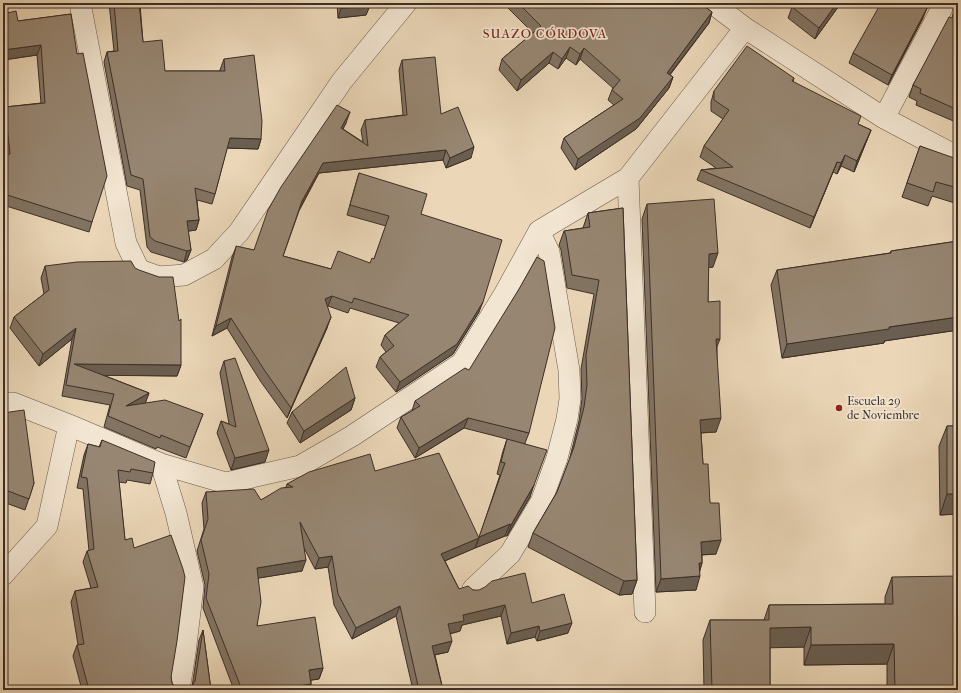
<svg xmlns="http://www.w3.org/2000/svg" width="961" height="693" viewBox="0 0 961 693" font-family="'IM FELL French Canon',serif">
<rect width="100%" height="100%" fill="#ebd7b8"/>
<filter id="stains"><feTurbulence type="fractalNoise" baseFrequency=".005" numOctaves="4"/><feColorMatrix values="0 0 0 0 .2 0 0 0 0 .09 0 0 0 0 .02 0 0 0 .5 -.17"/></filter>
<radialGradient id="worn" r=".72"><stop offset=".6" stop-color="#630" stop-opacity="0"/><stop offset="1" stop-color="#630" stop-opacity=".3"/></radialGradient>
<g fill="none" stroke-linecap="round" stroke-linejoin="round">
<defs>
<path id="minor" d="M 80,3 L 126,243 L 139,270 L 159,277 L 184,275 L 214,259 L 239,232 L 342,81 L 406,3
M 712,3 L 745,28 L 884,118 L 958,157
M 884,118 L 941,10 L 944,3
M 628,178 L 645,612
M 3,403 L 13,403 L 69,425 L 161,464 L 226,483 L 300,466 L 352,436 L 462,363 L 505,293 L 539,231 L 628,178 L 745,28
M 161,464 L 176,513 L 193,587 L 185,653 L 179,690
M 3,575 L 47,526 L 69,425
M 473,589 L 510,554 L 541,502 L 557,458 L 567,419 L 570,399 L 569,370 L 549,252 L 539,231"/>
</defs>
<use href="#minor" stroke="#68594b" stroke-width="22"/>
<use href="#minor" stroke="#f2e5d1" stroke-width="21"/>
</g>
<path fill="#827362" stroke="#3d2f27" d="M 109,3 L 148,3 L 140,4 L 143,42 L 165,71 L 220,71 L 220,70 L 224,59 L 261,139 L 258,149 L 227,148 L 215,194 L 212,204 L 197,200 L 199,220 L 196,230 L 188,231 L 191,250 L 187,260 L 184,262 L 151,252 L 147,247 L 140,190 L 127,186 L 104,62 L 107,52 L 114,51 Z
M 337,3 L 370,3 L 366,15 L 338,18 Z
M 503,3 L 700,3 L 712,12 L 709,23 L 670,75 L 673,77 L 669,88 L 636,129 L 575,170 L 561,148 L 564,138 L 614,105 L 608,100 L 612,90 L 613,88 L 580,59 L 576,65 L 566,58 L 558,69 L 549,63 L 517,91 L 499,70 L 502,59 L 533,33 Z
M 795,3 L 841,3 L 815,39 L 788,18 L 792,7 Z
M 3,14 L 18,21 L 71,14 L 92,222 L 89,232 L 3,205 L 3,155 L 5,155 L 3,133 L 3,112 L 5,107 L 41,103 L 37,55 L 3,60 Z
M 958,16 L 958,123 L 916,105 L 917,101 L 909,97 L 913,85 L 952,18 Z
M 923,18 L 888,85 L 849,63 L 853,53 Z
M 402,60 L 441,114 L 471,158 L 446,168 L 443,160 L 319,173 L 299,211 L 283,256 L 331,269 L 370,263 L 374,259 L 386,226 L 347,215 L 356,183 L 359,173 L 421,214 L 479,312 L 453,354 L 396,392 L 376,367 L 380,357 L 386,352 L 381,345 L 385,335 L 399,323 L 350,308 L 348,313 L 328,306 L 327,306 L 327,328 L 287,418 L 261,382 L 227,328 L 212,336 L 232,257 L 236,247 L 254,250 L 346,123 L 343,129 L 363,142 L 361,130 L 365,120 L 403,115 L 399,70 Z
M 794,78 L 793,82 L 858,124 L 871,130 L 854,172 L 841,166 L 837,174 L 833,172 L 810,228 L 697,180 L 701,170 L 716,168 L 700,157 L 704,146 L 723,119 L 711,111 L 711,102 L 714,91 Z
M 920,146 L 958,162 L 958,204 L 932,196 L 928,206 L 902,197 Z
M 647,204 L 713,267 L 708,267 L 708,302 L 717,348 L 716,432 L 701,433 L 703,464 L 710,503 L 716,554 L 702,555 L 702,563 L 700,570 L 696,590 L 656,592 L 642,219 Z
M 623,208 L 637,580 L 632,594 L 619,595 L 528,547 L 533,533 L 557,492 L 569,461 L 579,421 L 582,399 L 581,369 L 594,294 L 567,288 L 561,250 L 559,245 L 564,231 L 583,228 L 588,213 Z
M 958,241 L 958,330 L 884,341 L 884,343 L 782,358 L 771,285 L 777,270 L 890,253 L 891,251 Z
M 45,266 L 181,365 L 177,376 L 103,375 L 149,393 L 145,403 L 203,414 L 186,458 L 157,447 L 156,449 L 104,427 L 110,405 L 62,396 L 72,339 L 39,366 L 10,328 L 14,317 L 44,294 L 41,278 Z
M 224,361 L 265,462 L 231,470 L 217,433 L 221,421 L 229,424 L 220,373 Z
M 355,398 L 351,410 L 300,443 L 287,423 L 292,412 Z
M 415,401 L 529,433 L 525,443 L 530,497 L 507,536 L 505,536 L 475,548 L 476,545 L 475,548 L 445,561 L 459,589 L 473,590 L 532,603 L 568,633 L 537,641 L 535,637 L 507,644 L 501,616 L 462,625 L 460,631 L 450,634 L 448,652 L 435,655 L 443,690 L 413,690 L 396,616 L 352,639 L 334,605 L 328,567 L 315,569 L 304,548 L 302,571 L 258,578 L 257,626 L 323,668 L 319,679 L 311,680 L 311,684 L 309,690 L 234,690 L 203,608 L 205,585 L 197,551 L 204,529 L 202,503 L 206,492 L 261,500 L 286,487 L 287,484 L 375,471 L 479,538 L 500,475 L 497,474 L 503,451 L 507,439 L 464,428 L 415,458 L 397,428 L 401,417 L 412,411 Z
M 3,413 L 34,483 L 25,510 L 3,502 Z
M 947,426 L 958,426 L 958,514 L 940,515 L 939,446 Z
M 102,440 L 153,473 L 150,484 L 127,480 L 126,483 L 119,482 L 125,540 L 171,677 L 172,683 L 176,689 L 179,690 L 82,690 L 73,656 L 77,645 L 78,645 L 71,602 L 75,591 L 91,588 L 83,562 L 87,551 L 89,551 L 83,489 L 77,488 L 84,455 L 88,444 L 99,447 Z
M 892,577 L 958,690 L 887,690 L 887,664 L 804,665 L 804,647 L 770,647 L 770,690 L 704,690 L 703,640 L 710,620 L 764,620 L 769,605 L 885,604 L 885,597 Z
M 203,630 L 211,690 L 192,687 L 199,640 Z"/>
<path fill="#6a5e50" stroke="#3d2f27" d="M 136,3 L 148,3 L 135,5 Z
M 837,3 L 841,3 L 815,39 L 819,28 Z
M 370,6 L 366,15 L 338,18 L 341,8 Z
M 927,8 L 923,18 L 888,85 L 892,75 Z
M 712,12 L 709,23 L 663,83 L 667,73 Z
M 41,45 L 37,55 L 3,60 L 3,50 Z
M 570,47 L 566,58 L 558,69 L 562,59 Z
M 584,48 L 580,59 L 576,65 L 580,54 Z
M 553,52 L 549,63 L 517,91 L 521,80 Z
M 673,77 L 669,88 L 636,129 L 575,170 L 578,159 Z
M 350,112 L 346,123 L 338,138 L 341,128 Z
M 871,130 L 867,140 L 854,172 L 857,161 Z
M 230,138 L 261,139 L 258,149 L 226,148 Z
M 474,147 L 471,158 L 446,168 L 450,158 Z
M 446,150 L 443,160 L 319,173 L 298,211 L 302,201 L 323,163 Z
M 845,155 L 841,166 L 837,174 L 841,163 Z
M 837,162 L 833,172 L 810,228 L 814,217 Z
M 199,220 L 196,230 L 183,232 L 187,221 Z
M 191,250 L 187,260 L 184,262 L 187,251 Z
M 718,253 L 713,267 L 704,268 L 709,254 Z
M 332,296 L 328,306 L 321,309 L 325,299 Z
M 483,302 L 479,312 L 453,354 L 396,392 L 400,382 Z
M 331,317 L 327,328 L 287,418 L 291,408 Z
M 958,317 L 958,330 L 884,341 L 884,343 L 782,358 L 787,344 L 889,327 Z
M 231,318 L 227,328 L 212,336 L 216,326 Z
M 76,328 L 72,339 L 39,366 L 43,354 Z
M 716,339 L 720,339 L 715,352 Z
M 74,364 L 181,365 L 177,376 L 70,375 Z
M 149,393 L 145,404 L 126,406 Z
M 355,398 L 351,410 L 300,443 L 304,431 Z
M 468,418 L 464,428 L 415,458 L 419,448 Z
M 721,418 L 716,432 L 695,433 L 700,420 Z
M 269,450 L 265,462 L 231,470 L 235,458 Z
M 534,485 L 530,497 L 507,536 L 511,525 Z
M 947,494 L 958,494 L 958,514 L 940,515 Z
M 510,524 L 505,536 L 475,548 L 479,537 Z
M 479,538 L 475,548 L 437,564 L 441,554 Z
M 721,540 L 716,554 L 696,555 L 701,542 Z
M 332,556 L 328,567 L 315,569 L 319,558 Z
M 306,560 L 302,571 L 253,579 L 257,568 Z
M 699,563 L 702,563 L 698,576 Z
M 700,576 L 696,590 L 656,592 L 661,579 Z
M 637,580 L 632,594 L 619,595 L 624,581 Z
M 505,605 L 501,616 L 462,625 L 460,631 L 444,635 L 448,624 L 463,615 Z
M 400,606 L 396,616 L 352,639 L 356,628 Z
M 572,623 L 568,633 L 537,641 L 540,631 Z
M 539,626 L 535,637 L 507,644 L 511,633 Z
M 811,627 L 804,647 L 762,648 L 770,628 Z
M 452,641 L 448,652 L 428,656 L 432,646 Z
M 894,644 L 887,664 L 804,665 L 811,645 Z
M 323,668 L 319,679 L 305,681 L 309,670 Z
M 311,684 L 309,690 L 297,690 L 298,686 Z
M 111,687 L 110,690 L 100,690 Z"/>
<path fill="#978672" stroke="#3d2f27" d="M 114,3 L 139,3 L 143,42 L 162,40 L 165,71 L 225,71 L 224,59 L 254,55 L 262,121 L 261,139 L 230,138 L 215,194 L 195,188 L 199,220 L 187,221 L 191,250 L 187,251 L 155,241 L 150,237 L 143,179 L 131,175 L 107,52 L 118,51 Z
M 341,3 L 370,3 L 370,6 L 341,8 Z
M 518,3 L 700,3 L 712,12 L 667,73 L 673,77 L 640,118 L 578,159 L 564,138 L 623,99 L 612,90 L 620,80 L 584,48 L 580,54 L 570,47 L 562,59 L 553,52 L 521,80 L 502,59 L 541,26 Z
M 795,3 L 837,3 L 819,28 L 792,7 Z
M 881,3 L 918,3 L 927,8 L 892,75 L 853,53 Z
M 16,11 L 18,21 L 71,14 L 77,54 L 83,53 L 107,176 L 92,222 L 4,194 L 3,189 L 3,155 L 10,154 L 5,107 L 45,103 L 41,45 L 3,50 L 3,14 Z
M 953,14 L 958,16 L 958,110 L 920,93 L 921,89 L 913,85 L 949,17 L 952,18 Z
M 747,46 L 794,78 L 792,81 L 861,116 L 858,124 L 871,130 L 857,161 L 845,155 L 841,163 L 837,162 L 814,217 L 701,170 L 733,167 L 704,146 L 729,110 L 714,100 L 714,91 Z
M 435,57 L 441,114 L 458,107 L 474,147 L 450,158 L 446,150 L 323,163 L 302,201 L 283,256 L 331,269 L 338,251 L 370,263 L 372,258 L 374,259 L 389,216 L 350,205 L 359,173 L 427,194 L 421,214 L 502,240 L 483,302 L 457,344 L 400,382 L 380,357 L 394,346 L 385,335 L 409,315 L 354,298 L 352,303 L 332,296 L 325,299 L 331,317 L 291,408 L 265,371 L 231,318 L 216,326 L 236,247 L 236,246 L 254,250 L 268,210 L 281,187 L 337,105 L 350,112 L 341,128 L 368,146 L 365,120 L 407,115 L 402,60 Z
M 920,146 L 957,159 L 956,161 L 958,162 L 958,188 L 936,182 L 933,192 L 907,183 Z
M 714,199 L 718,253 L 709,254 L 708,302 L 720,301 L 720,339 L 716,339 L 721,418 L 700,420 L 703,464 L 708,464 L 710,503 L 719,503 L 721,540 L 701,542 L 702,563 L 699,563 L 700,576 L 661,579 L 647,205 L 647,204 Z
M 623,208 L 637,580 L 624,581 L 533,533 L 557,492 L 574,447 L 584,407 L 587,385 L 586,355 L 599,280 L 572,275 L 566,236 L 564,231 L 590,227 L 588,213 Z
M 958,241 L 958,317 L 889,327 L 889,329 L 787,344 L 777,270 L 891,253 L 891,251 Z
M 537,257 L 544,261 L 555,328 L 529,433 L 468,418 L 419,448 L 401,417 L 420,406 L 415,401 L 465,368 L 469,370 L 519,289 Z
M 131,261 L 135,268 L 139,270 L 159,277 L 173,277 L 179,321 L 181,319 L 181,365 L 74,364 L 149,393 L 126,406 L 165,400 L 203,414 L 190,447 L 161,435 L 160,438 L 108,416 L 114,394 L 66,385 L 76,328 L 43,354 L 14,317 L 49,290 L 45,266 L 77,262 Z
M 235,358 L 269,450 L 235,458 L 221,421 L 236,427 L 224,361 Z
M 346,367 L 355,398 L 304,431 L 292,412 Z
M 24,410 L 34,483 L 29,499 L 3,489 L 3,413 Z
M 947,426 L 958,426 L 958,494 L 947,494 Z
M 507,439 L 547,450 L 534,485 L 511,525 L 510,524 L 479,537 L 505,463 L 501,462 Z
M 102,440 L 155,462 L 153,473 L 131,469 L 130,472 L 118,470 L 125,540 L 132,538 L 134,548 L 171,535 L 183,569 L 185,577 L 177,641 L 171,677 L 172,683 L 176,689 L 179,690 L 112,690 L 111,687 L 100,690 L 89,690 L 77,645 L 84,644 L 75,591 L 98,587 L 87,551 L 94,549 L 87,478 L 81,477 L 88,444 L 100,447 Z
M 439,453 L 479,538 L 441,554 L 459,589 L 468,586 L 473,590 L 479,590 L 485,587 L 492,581 L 525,573 L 532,603 L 564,594 L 572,623 L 540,631 L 539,626 L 511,633 L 505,605 L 463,615 L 464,621 L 448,624 L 452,641 L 432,646 L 443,690 L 419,690 L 400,606 L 356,628 L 338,594 L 332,556 L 319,558 L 300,522 L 306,560 L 257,568 L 261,602 L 257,626 L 315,617 L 323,668 L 309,670 L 311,684 L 298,686 L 300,690 L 242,690 L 206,598 L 209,574 L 201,540 L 208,519 L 206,492 L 254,489 L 261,500 L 281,488 L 293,487 L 287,484 L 309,472 L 370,454 L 375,471 Z
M 958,576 L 958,690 L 895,690 L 894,644 L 811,645 L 811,627 L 770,628 L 770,690 L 712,690 L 710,620 L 769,620 L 769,605 L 893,604 L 892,577 Z
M 203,630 L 211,690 L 188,690 L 192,686 L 195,681 Z
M 631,688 L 631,690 L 614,690 Z"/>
<circle fill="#8f2418" stroke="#f2e5d1" stroke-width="1.5" cx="839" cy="408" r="4"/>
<g text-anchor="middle" stroke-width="3.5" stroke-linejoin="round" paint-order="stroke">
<g font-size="12" fill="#3d2f27" stroke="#f2e5d1" text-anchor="start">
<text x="847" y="405">Escuela 29<tspan x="847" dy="14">de Noviembre</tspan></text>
</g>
<g font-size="13" letter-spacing="1" fill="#7a1f14" stroke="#f2e5d1">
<text x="545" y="38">SUAZO CÓRDOVA</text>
</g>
</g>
<rect width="961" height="693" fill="none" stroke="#ebd7b8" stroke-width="16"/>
<rect x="4" y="4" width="953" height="685" fill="none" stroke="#3d2f27" stroke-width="2"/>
<rect x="8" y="8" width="945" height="677" fill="none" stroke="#3d2f27"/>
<rect width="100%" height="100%" filter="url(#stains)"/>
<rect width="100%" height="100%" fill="url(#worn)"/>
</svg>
